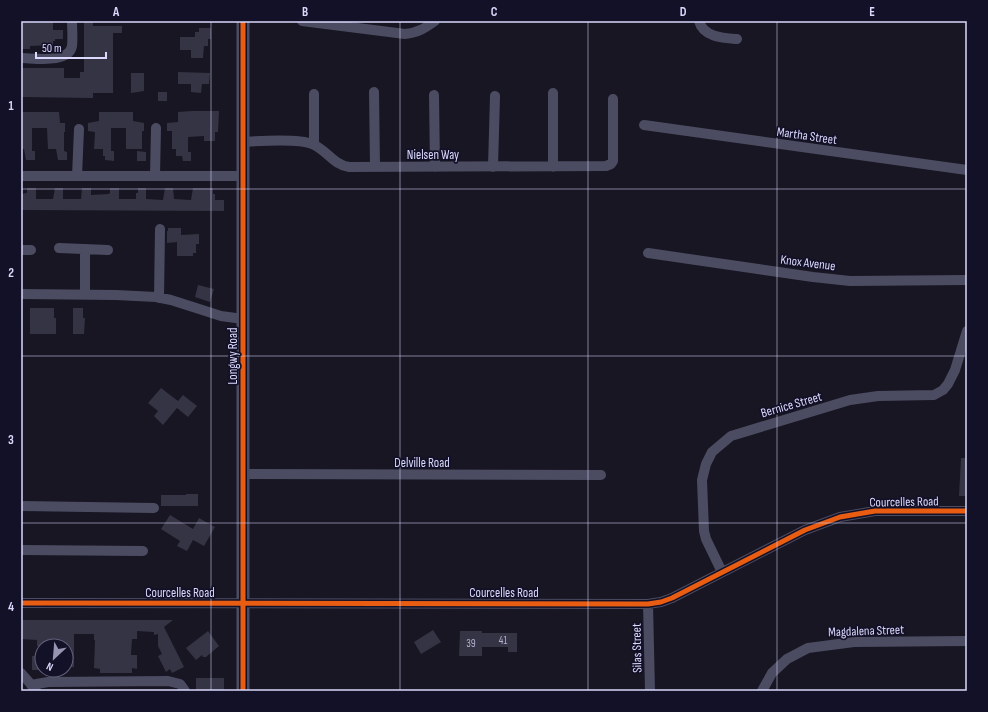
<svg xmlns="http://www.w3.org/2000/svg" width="988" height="712" viewBox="0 0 988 712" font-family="'Sofia Sans Condensed',sans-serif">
<rect width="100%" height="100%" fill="#171622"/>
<path fill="#353444" d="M 21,21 L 53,21 L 53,30 L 63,30 L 63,39 L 55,39 L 55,41 L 53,41 L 53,45 L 30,46 L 30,49 L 21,49 Z
M 84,21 L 93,21 L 93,26 L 122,26 L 122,33 L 113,33 L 113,93 L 93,93 L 93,98 L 21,97 L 21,68 L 64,68 L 64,78 L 80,78 L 80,72 L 84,72 Z
M 199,28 L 211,28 L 211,39 L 208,39 L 208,46 L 204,46 L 203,58 L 191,58 L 191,50 L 180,50 L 180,37 L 195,37 L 195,32 L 199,32 Z
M 178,72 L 210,73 L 209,84 L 202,84 L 201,93 L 191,92 L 191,84 L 178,84 Z
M 131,73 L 144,73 L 144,91 L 131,93 Z
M 158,92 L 167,92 L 167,101 L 158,101 Z
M 192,111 L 219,111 L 218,132 L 215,132 L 215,141 L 204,141 L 204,136 L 188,137 L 188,152 L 191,152 L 191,161 L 183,161 L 182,156 L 176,156 L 176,149 L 172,149 L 172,131 L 167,131 L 167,123 L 178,122 L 178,112 Z
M 21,112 L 59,112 L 60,123 L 65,123 L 65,132 L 64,132 L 64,151 L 67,152 L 67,160 L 58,160 L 56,149 L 48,149 L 47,128 L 32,128 L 32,151 L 35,151 L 35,160 L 26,160 L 24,149 L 21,149 Z
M 99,112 L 133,112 L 133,121 L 144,123 L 144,131 L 142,131 L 142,149 L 126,149 L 126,128 L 111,128 L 111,151 L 114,151 L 114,161 L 105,160 L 105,156 L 103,156 L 103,149 L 94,149 L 95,132 L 88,131 L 88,123 L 99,121 Z
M 137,151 L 146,152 L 146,161 L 137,161 Z
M 27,188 L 36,188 L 36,199 L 53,199 L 55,188 L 63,188 L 63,199 L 81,199 L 82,188 L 91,188 L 91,195 L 109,194 L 110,193 L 110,188 L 119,188 L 119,199 L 136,199 L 136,193 L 138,193 L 138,188 L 146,188 L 146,199 L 163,200 L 165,188 L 173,188 L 174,199 L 191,200 L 193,188 L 213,188 L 213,194 L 215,194 L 215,200 L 224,200 L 224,211 L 21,210 L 21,194 L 27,193 Z
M 168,228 L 181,228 L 181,235 L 199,234 L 199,244 L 196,244 L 196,253 L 193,253 L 193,256 L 177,256 L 177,242 L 167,243 L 167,231 L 168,231 Z
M 198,285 L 214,289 L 210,302 L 195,297 Z
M 30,308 L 54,308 L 54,318 L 56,318 L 56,334 L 30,334 Z
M 73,308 L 83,308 L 83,318 L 85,318 L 84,334 L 73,334 Z
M 161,388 L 178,401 L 183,395 L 197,406 L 188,417 L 177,408 L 163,425 L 154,416 L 158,411 L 148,403 Z
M 961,458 L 967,458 L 967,496 L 959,496 Z
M 186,494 L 198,494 L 198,506 L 161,506 L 161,495 L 186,495 Z
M 170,515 L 193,529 L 199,518 L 215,527 L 204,546 L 193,540 L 187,551 L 177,546 L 180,541 L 161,529 Z
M 21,620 L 173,620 L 164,627 L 184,667 L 172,673 L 170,669 L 166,672 L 158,656 L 162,654 L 158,646 L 158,634 L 154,635 L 154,632 L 137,631 L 137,639 L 132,639 L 131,655 L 137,655 L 137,669 L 132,668 L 132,673 L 100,673 L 100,669 L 94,668 L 95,640 L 94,640 L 94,634 L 74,634 L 74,667 L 66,668 L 66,646 L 37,646 L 37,640 L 21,639 Z
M 433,630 L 441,642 L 421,654 L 414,642 Z
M 208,631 L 219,646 L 206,657 L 203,657 L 202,655 L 196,660 L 186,648 Z
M 460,631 L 482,631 L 482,633 L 517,633 L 517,652 L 508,652 L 508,647 L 482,647 L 482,656 L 459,656 Z
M 42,655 L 42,670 L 32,670 L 32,656 Z
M 196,678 L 224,678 L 224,691 L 196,691 Z"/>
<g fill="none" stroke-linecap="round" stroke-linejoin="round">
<path stroke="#4b4c62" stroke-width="10" d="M 302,21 L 405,34 C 418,33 425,28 435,21
M 699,21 C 703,37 723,38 737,39
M 21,58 C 34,58 69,64 72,46 C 73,38 72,29 72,21
M 374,92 L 375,167
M 434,95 L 435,167
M 644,125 L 967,170
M 243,142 C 259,141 298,138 312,144 C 326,149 333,165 349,167 L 606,166 L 611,164 L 613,161 L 613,99
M 314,145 L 314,94
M 493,167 L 495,96
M 553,167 L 553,93
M 21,176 L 244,176
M 77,176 L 79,129
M 155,176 L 156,128
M 59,248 L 108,250
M 21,250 L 31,250
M 648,253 L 813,277 L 850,281 L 967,280
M 21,294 L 116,295 L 156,297 L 171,300 L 221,316 L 243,319
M 85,295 L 85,249
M 159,298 L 160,229
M 243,474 L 601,475
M 21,506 L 154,508
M 21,550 L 143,551
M 722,572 L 706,539 L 704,531 L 702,480 L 706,464 L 712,452 L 731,436 L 850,400 L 878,396 L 934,395 L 943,390 L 948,384 L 955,370 L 967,331
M 21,603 L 648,604 L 661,602 L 672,598 L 805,530 L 840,517 L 875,511 L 967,511
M 648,604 L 650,691
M 21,673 L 36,690
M 31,685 L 48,682 L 168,681 L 180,684 L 185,691
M 762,691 L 772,673 L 787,659 L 808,648 L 854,642 L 967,641"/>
<path stroke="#4b4c62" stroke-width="13" d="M 243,691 L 243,21"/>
<defs>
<path id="cycleway" d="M 21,603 L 648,604 L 661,602 L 672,598 L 805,530 L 840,517 L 875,511 L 967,511
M 243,691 L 243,21"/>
</defs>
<use href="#cycleway" stroke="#131127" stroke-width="8"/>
<use href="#cycleway" stroke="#e95d12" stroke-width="5"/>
</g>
<path fill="none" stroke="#dad8fd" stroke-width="1" stroke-opacity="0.55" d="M 211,21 L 211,691M 400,21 L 400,691M 588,21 L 588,691M 777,21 L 777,691M 21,189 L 967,189M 21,356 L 967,356M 21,523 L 967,523"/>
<g text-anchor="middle" stroke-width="3.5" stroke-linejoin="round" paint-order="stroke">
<g font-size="11" fill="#b1afcf">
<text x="503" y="644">41</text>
<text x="471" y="647">39</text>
</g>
<g font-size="13" fill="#dad8fd" stroke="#131127">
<text transform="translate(807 135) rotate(8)" y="5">Martha Street</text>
<text x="433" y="159">Nielsen Way</text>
<text transform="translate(808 262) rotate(7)" y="5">Knox Avenue</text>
<text transform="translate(232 356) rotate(-90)" y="5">Longwy Road</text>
<text transform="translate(791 404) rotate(-16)" y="5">Bernice Street</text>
<text x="422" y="467">Delville Road</text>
<text transform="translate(904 501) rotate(-1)" y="5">Courcelles Road</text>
<text x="180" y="597">Courcelles Road</text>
<text x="504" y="597">Courcelles Road</text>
<text transform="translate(866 630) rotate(-2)" y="5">Magdalena Street</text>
<text transform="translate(636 648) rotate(-91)" y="5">Silas Street</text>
</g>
</g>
<rect width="988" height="712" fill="none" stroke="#131127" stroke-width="44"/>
<g transform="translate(54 658) rotate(206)"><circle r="19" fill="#131127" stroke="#63617d"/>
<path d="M0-3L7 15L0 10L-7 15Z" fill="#9694b0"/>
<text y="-6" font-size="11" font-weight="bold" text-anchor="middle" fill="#dad8fd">N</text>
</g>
<path d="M36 52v6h70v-6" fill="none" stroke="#dad8fd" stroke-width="2"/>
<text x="42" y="52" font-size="12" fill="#dad8fd" stroke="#131127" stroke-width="3" paint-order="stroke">50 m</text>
<rect x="22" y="22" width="944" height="668" fill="none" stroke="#dad8fd" stroke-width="1.5"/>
<g font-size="13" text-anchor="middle" font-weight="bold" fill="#dad8fd">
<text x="116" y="16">A</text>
<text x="305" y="16">B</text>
<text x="494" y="16">C</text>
<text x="683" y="16">D</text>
<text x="872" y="16">E</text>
<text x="11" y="110">1</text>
<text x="11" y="277">2</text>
<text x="11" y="444">3</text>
<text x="11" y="611">4</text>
</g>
</svg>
